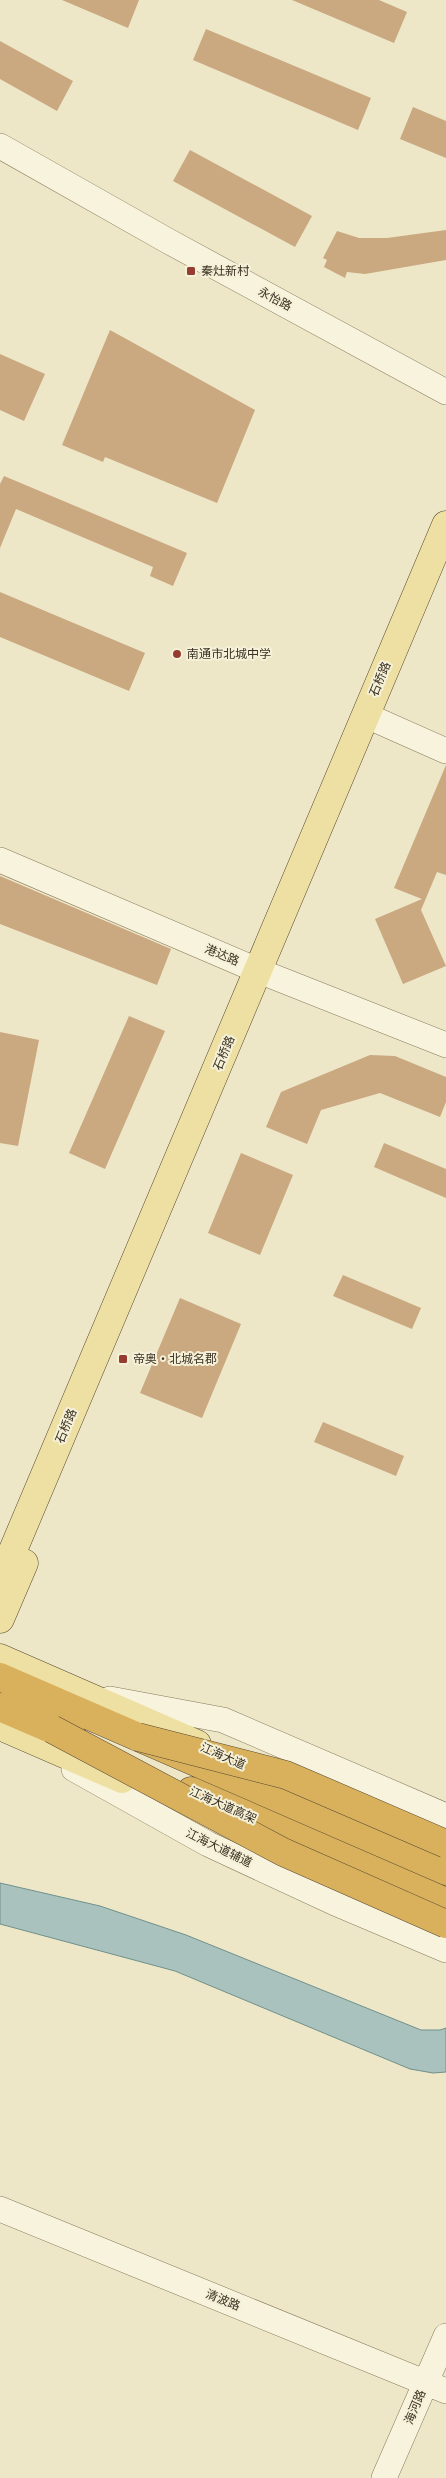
<svg xmlns="http://www.w3.org/2000/svg" width="446" height="2478" viewBox="0 0 446 2478" font-family="Georgia,'Noto Sans SC',serif">
<rect width="100%" height="100%" fill="#ede7c8"/>
<path fill="#a9c2bd" stroke="#70908c" d="M 0,1883 L 100,1906 L 186,1935 L 421,2030 L 440,2030 L 446,2028 L 446,2072 L 433,2073 L 410,2069 L 175,1971 L 0,1924 Z"/>
<path fill="#caa880" d="M 62,0 L 139,0 L 128,28 Z
M 292,0 L 379,0 L 407,12 L 394,43 Z
M 206,29 L 371,98 L 358,130 L 193,60 Z
M 0,41 L 73,81 L 57,111 L 0,79 Z
M 413,107 L 446,121 L 446,158 L 400,139 Z
M 190,150 L 312,216 L 295,247 L 173,181 Z
M 446,230 L 446,260 L 365,274 L 347,272 L 345,278 L 324,267 L 327,260 L 323,258 L 337,231 L 359,238 L 387,238 Z
M 110,330 L 255,410 L 217,503 L 105,457 L 103,462 L 62,445 Z
M 0,354 L 45,374 L 24,421 L 0,410 Z
M 4,476 L 187,553 L 173,586 L 150,576 L 153,567 L 16,509 L 0,548 L 0,484 Z
M 0,592 L 145,653 L 129,691 L 0,637 Z
M 446,765 L 446,875 L 437,872 L 421,910 L 446,966 L 403,984 L 375,919 L 422,899 L 394,888 Z
M 0,876 L 171,949 L 157,985 L 0,924 Z
M 129,1016 L 165,1031 L 105,1169 L 69,1153 Z
M 0,1032 L 39,1040 L 18,1146 L 0,1143 Z
M 370,1055 L 395,1056 L 446,1077 L 446,1102 L 440,1117 L 380,1093 L 321,1110 L 307,1144 L 266,1127 L 281,1092 Z
M 384,1143 L 446,1169 L 446,1198 L 374,1167 Z
M 241,1153 L 293,1175 L 260,1255 L 208,1233 Z
M 343,1275 L 421,1308 L 412,1329 L 333,1296 Z
M 180,1298 L 241,1324 L 202,1418 L 140,1393 Z
M 323,1422 L 404,1456 L 396,1476 L 314,1442 Z"/>
<g fill="none" stroke-linecap="round" stroke-linejoin="round">
<defs>
<path id="minor" d="M 0,146 L 168,241 L 446,392
M 365,715 L 446,751
M 0,860 L 259,971 L 446,1045
M 110,1699 L 223,1720 L 446,1816
M 74,1769 L 208,1844 L 335,1903 L 446,1950
M 0,2209 L 446,2391
M 384,2478 L 446,2336"/>
<path id="major" d="M 0,1581 L 446,525
M 0,1619 L 24,1563
M 0,1658 L 197,1744
M 0,1726 L 122,1779"/>
<path id="highway" d="M 0,1677 L 446,1871
M 0,1707 L 74,1739
M 191,1791 L 446,1902"/>
</defs>
<use href="#minor" stroke="#897a5e" stroke-width="26"/>
<use href="#major" stroke="#574831" stroke-width="29"/>
<use href="#highway" stroke="#574831" stroke-width="29"/>
<use href="#minor" stroke="#f8f3dc" stroke-width="25"/>
<use href="#major" stroke="#eee0a2" stroke-width="28"/>
<use href="#highway" stroke="#d9b15d" stroke-width="28"/>
<defs>
<path id="highway-bridge" d="M 52,1729 L 283,1852 L 446,1924
M 138,1737 L 286,1775 L 446,1844"/>
</defs>
<use href="#highway-bridge" stroke="#574831" stroke-width="29" stroke-linecap="butt"/>
<use href="#highway-bridge" stroke="#d9b15d" stroke-width="28"/>
</g>
<g fill="#963b2f" stroke="#f5f0d8" stroke-width="2">
<rect x="186" y="266" width="10" height="10" rx="2.5"/>
<circle cx="177" cy="654" r="5"/>
<rect x="118" y="1354" width="10" height="10" rx="2.5"/>
</g>
<g text-anchor="middle" stroke-width="4" stroke-linejoin="round" paint-order="stroke">
<g font-size="12" fill="#3a3021" stroke="#f5f0d8" text-anchor="start">
<text x="201" y="275">秦灶新村</text>
<text x="187" y="658">南通市北城中学</text>
<text x="133" y="1363">帝奥·北城名郡</text>
</g>
<g font-size="12" fill="#3a3021" stroke="#f5f0d8">
<text transform="translate(275 299) rotate(28)" y="4">永怡路</text>
<text transform="translate(380 679) rotate(-67)" y="4">石桥路</text>
<text transform="translate(222 955) rotate(23)" y="4">港达路</text>
<text transform="translate(224 1053) rotate(-67)" y="4">石桥路</text>
<text transform="translate(66 1426) rotate(-67)" y="4">石桥路</text>
<text transform="translate(223 1756) rotate(24)" y="4">江海大道</text>
<text transform="translate(223 1805) rotate(24)" y="4">江海大道高架</text>
<text transform="translate(219 1848) rotate(26)" y="4">江海大道辅道</text>
<text transform="translate(223 2300) rotate(22)" y="4">清波路</text>
<text transform="translate(415 2407) rotate(-67)" y="4">海河路</text>
</g>
</g>
</svg>
